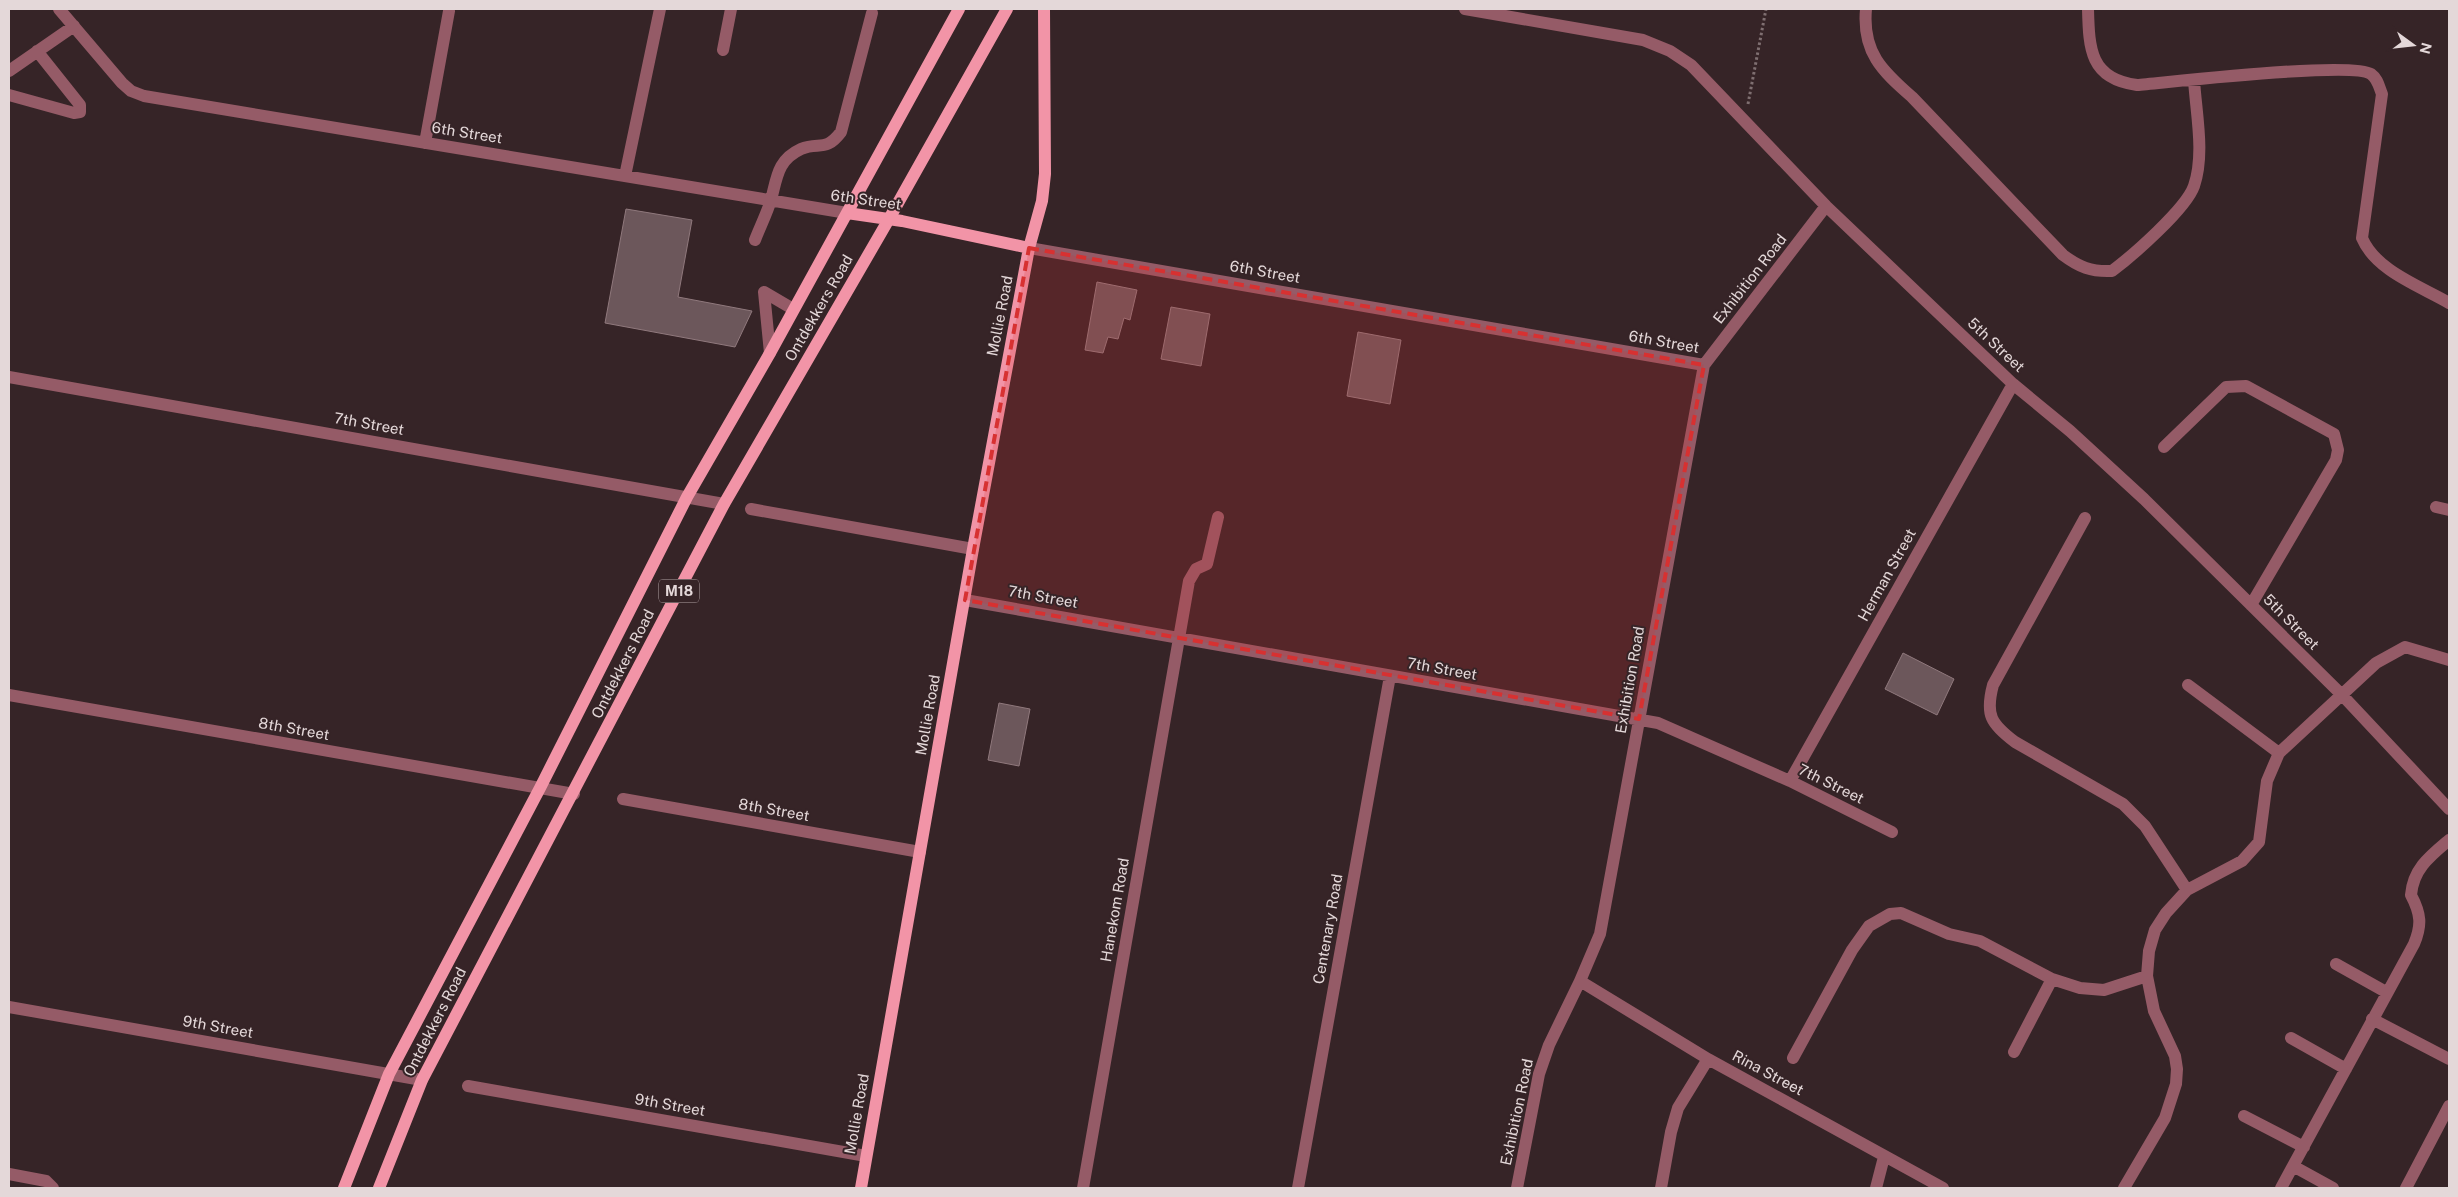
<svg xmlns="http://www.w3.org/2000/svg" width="2458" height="1197" viewBox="0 0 2458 1197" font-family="'Public Sans',sans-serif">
<rect width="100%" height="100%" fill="#362427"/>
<path fill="#6c575b" stroke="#90797d" d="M 626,209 L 692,220 L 678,297 L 752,311 L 735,347 L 605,323 Z
M 1097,282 L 1137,290 L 1130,320 L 1124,318 L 1118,339 L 1108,337 L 1103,353 L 1085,350 Z
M 1171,307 L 1210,314 L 1201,366 L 1161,359 Z
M 1358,332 L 1401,340 L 1390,404 L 1347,396 Z
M 1903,653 L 1954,679 L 1937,715 L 1885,689 Z
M 999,703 L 1030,709 L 1019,766 L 988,760 Z"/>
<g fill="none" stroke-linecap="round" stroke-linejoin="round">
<path stroke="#7f6f71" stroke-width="3" stroke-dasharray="2.5 2.5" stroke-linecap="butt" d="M 1748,104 L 1766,9"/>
<path stroke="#955b67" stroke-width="12" d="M 59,9 L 122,83 L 131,91 L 144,96 L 847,213
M 1465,9 L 1643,40 L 1670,51 L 1691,65 L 1826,206 L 2013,384 L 2070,431 L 2144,499 L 2343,696 L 2449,809
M 1866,9 C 1862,52 1882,71 1912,97 L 2063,255 C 2079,267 2091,272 2112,271 C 2132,256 2186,209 2194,186 C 2205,154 2196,113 2194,80
M 2088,9 C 2089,49 2090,79 2137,85 C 2172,82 2352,61 2371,74 C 2378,79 2379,87 2382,94 L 2362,238 C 2376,271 2420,286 2449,303
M 723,50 L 731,9
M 9,71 L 74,26
M 9,95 L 74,113 L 80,112 L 80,105 L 37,51
M 425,143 L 449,11
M 625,176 L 660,9
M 755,240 C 760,227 767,213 771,200 C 777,178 777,160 801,149 C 819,141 825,153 841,132 L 872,13
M 1029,248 L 1704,365
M 764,292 L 770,353
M 764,292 L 793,309
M 9,377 L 724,504
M 2164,447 L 2226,387 L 2246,386 L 2334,434 L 2338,450 L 2336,460 L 2251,605
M 2436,507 L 2449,510
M 751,509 L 973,549
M 2085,518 L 1993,685 C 1985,715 1991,724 2015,742 L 2123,804 L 2145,826 L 2187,890
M 965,600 L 1658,723 L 1790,781 L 1892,832
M 2188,685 L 2279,753
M 9,695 L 574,794
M 1790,781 L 2013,384
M 623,799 L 920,852
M 2336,964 L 2386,992
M 1580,981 L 1708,1059 L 1943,1188
M 9,1007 L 422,1080
M 2372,1019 L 2449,1059
M 2291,1038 L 2346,1069
M 2014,1052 L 2052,979
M 1793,1058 L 1852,950 L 1869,926 L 1890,914 L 1901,913 L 1949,934 L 1980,941 L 2052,979 L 2080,988 L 2104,990 L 2147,976
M 468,1086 L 866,1156
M 2244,1116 L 2304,1147
M 2293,1166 L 2333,1188
M 9,1174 L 46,1181 L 53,1188
M 1083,1188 L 1189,581 L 1196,569 L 1207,564 L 1218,517
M 1298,1188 L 1390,676
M 1517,1188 L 1539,1074 L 1549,1045 L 1580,981 L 1600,934 L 1704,365 L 1826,206
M 1661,1188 L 1671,1132 L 1678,1108 L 1708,1059
M 1876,1188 L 1884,1157
M 2124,1188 L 2165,1118 L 2176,1084 L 2177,1069 L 2175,1056 L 2154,1011 L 2147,976 L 2149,951 L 2155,930 L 2166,913 L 2187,890 L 2242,861 L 2259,842 L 2267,781 L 2279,753 L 2376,663 L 2405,647 L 2449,660
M 2281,1188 L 2414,944 C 2422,925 2421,914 2411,895 C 2413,869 2430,856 2449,840
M 2406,1188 L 2449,1106"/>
<path stroke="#f294a7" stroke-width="12" d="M 847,213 L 902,221 L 1029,248
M 344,1188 L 389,1074 L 540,788 L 687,497 L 770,353 L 959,9
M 379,1188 L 422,1080 L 724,504 L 889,219 L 1007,9
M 861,1188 L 973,549 L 1029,248 L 1042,201 L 1045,174 L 1044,9"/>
</g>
<path fill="#d73131" fill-opacity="0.2" stroke="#d73131" stroke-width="4" stroke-dasharray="10 6" stroke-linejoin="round" d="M 1029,248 L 1704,365 L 1639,719 L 965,600 Z"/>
<g text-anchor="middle" stroke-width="4" stroke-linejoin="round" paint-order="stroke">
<rect fill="#362427" stroke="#b0a2a4" stroke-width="1" x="659" y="579.5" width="40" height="23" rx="4"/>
<g font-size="14" font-weight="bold" fill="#e4d8d9">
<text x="679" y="596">M18</text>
</g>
<g font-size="15" fill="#e4d8d9" stroke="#362427">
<text transform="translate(467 133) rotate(9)" y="5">6th Street</text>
<text transform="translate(866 200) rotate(8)" y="5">6th Street</text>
<text transform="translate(1265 272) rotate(10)" y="5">6th Street</text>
<text transform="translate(1750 279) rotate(-52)" y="5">Exhibition Road</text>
<text transform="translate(819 308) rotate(-60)" y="5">Ontdekkers Road</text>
<text transform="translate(1000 316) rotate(-79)" y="5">Mollie Road</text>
<text transform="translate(1664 342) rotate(10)" y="5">6th Street</text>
<text transform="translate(1996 345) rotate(43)" y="5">5th Street</text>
<text transform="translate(369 424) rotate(10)" y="5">7th Street</text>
<text transform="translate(1887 575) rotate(-61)" y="5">Herman Street</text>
<text transform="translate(1043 597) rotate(10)" y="5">7th Street</text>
<text transform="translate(2291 622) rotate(45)" y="5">5th Street</text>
<text transform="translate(623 664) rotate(-63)" y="5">Ontdekkers Road</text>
<text transform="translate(1442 669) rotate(10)" y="5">7th Street</text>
<text transform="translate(1630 680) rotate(-80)" y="5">Exhibition Road</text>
<text transform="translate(928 715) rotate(-80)" y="5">Mollie Road</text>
<text transform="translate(294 729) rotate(10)" y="5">8th Street</text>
<text transform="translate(1831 784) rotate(26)" y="5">7th Street</text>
<text transform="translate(774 810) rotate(10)" y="5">8th Street</text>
<text transform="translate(1115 910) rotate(-80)" y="5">Hanekom Road</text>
<text transform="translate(1328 929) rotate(-80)" y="5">Centenary Road</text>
<text transform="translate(435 1022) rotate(-63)" y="5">Ontdekkers Road</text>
<text transform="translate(218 1027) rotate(10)" y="5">9th Street</text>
<text transform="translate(1768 1073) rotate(28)" y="5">Rina Street</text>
<text transform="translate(670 1105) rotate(10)" y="5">9th Street</text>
<text transform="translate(1517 1112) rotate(-78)" y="5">Exhibition Road</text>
<text transform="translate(857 1114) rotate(-80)" y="5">Mollie Road</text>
</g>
</g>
<rect width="2458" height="1197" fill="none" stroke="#e4d8d9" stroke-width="20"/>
<g transform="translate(2413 45) rotate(105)" stroke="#362427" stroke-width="4" paint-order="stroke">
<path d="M0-4L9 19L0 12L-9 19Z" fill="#e4d8d9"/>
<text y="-8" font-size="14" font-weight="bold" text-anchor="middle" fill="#e4d8d9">N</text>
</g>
</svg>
